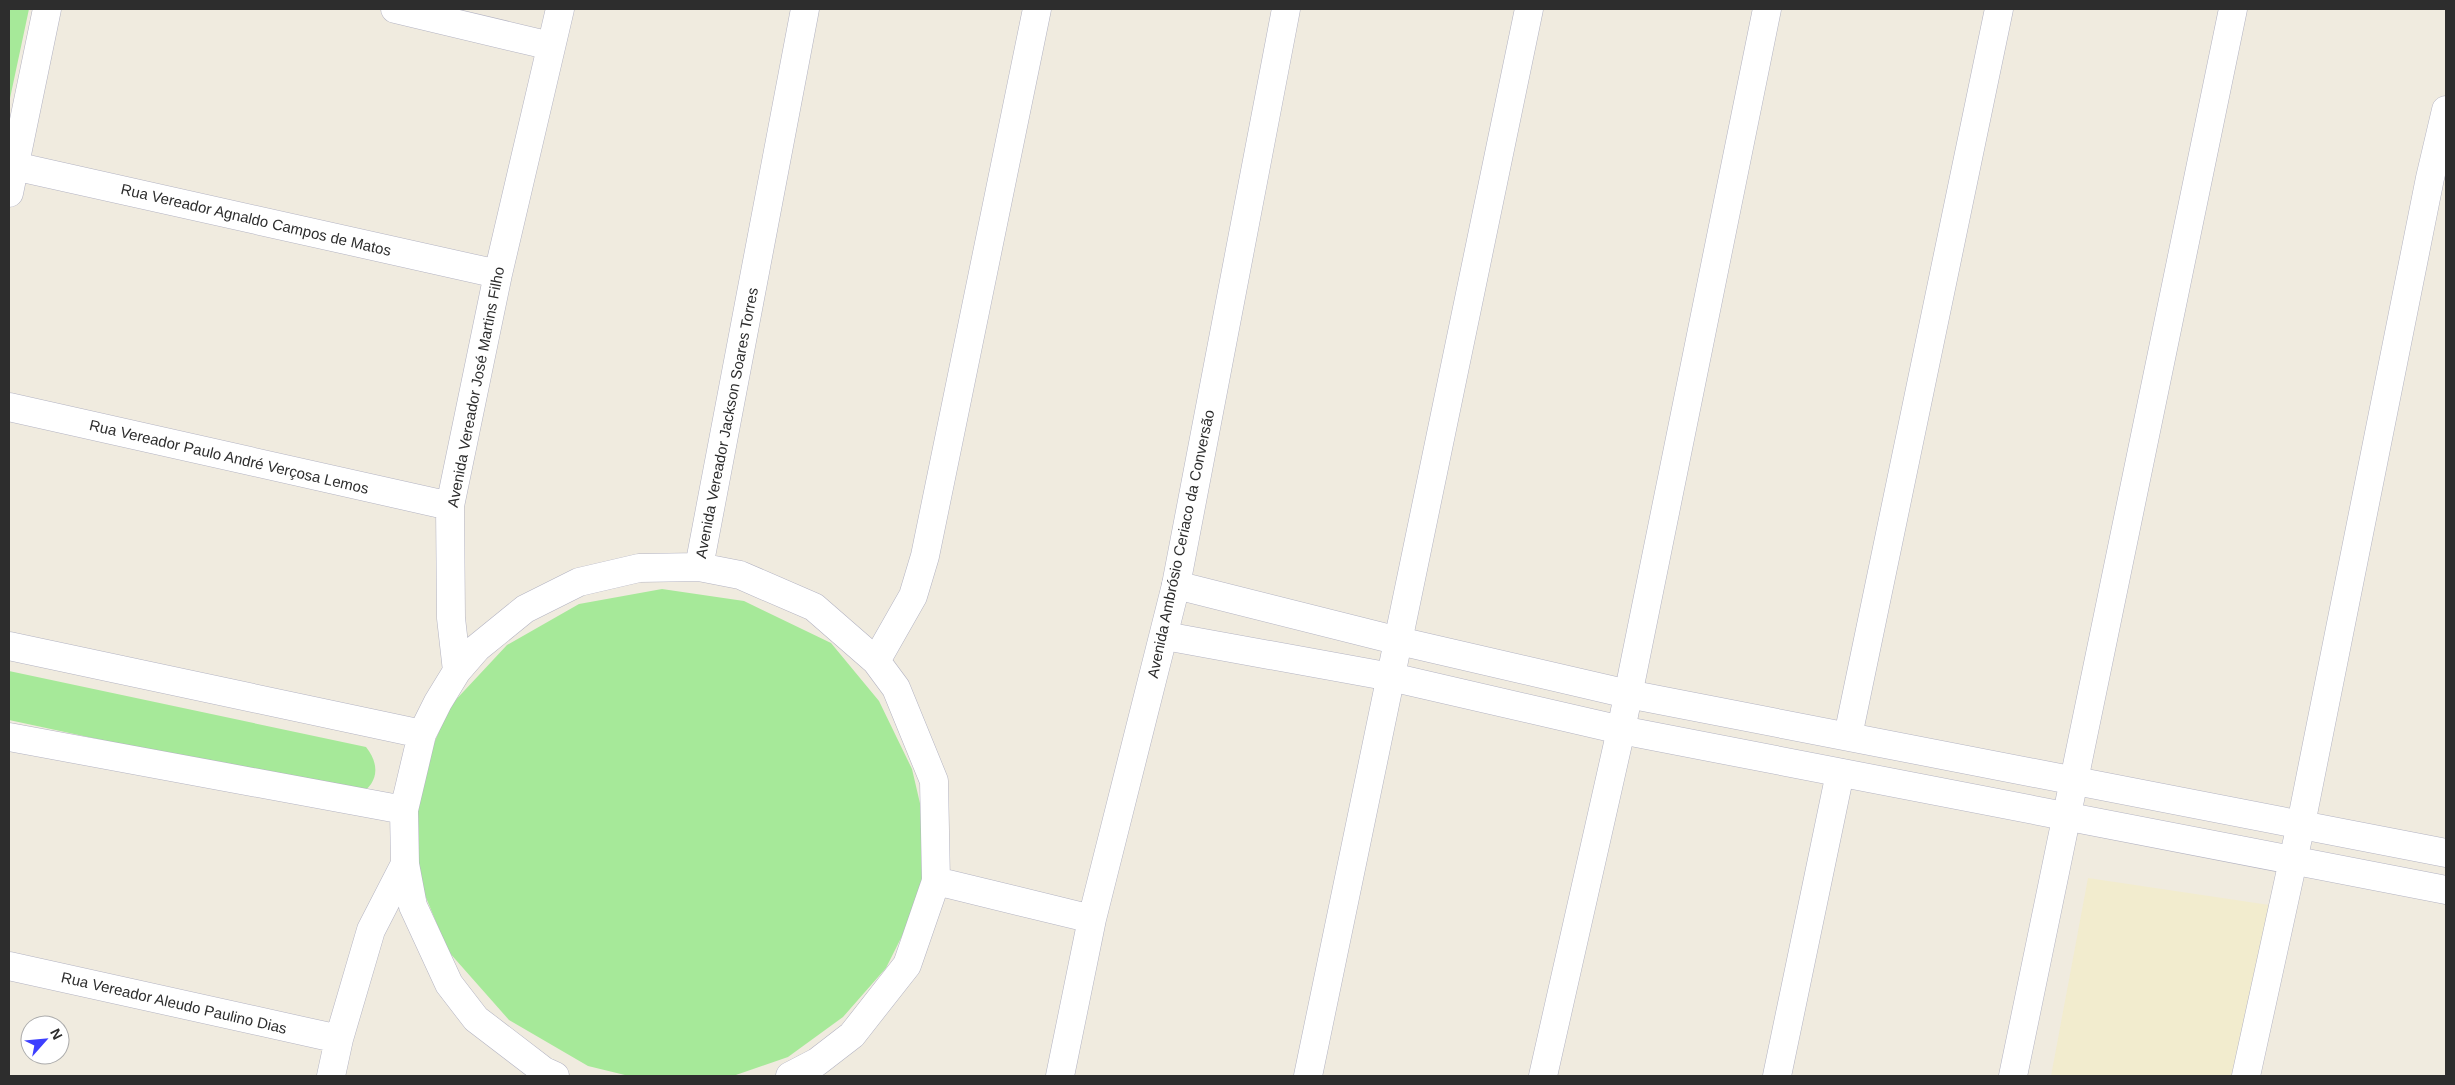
<svg xmlns="http://www.w3.org/2000/svg" width="2455" height="1085" viewBox="0 0 2455 1085" font-family="Arial,sans-serif">
<rect width="100%" height="100%" fill="#f0ebdf"/>
<path fill="#f2ecce" d="M 2088,878 L 2276,906 L 2240,1076 L 2051,1076 Z"/>
<path fill="#a6e999" d="M 9,9 L 29,9 L 9,103 Z
M 662,589 L 744,601 L 831,643 L 879,701 L 912,769 L 929,842 L 916,908 L 886,968 L 843,1017 L 788,1057 L 733,1076 L 629,1076 L 588,1066 L 509,1020 L 448,951 L 413,866 L 417,783 L 450,706 L 507,645 L 579,604 Z
M 9,671 L 366,747 C 380,764 379,784 358,795 L 9,720 Z"/>
<g fill="none" stroke-linecap="round" stroke-linejoin="round">
<defs>
<path id="street" d="M 395,9 L 551,46
M 14,166 L 498,274
M 9,193 L 47,9
M 9,407 L 450,506
M 699,567 L 805,9
M 9,646 L 422,734
M 876,661 L 913,596 L 925,556 L 1037,9
M 457,671 L 451,618 L 450,506 L 498,274 L 560,9
M 1848,736 L 1999,9
M 9,737 L 404,810
M 405,864 L 413,906 L 449,984 L 476,1019 L 544,1071 L 555,1076
M 936,881 L 1092,919
M 9,966 L 339,1039
M 331,1076 L 339,1039 L 371,930 L 405,864 L 404,810 L 422,734 L 438,702 L 457,671 L 477,648 L 525,609 L 579,582 L 639,568 L 699,567 L 740,575 L 814,607 L 876,661 L 896,688 L 934,781 L 936,881 L 907,965 L 852,1035 L 817,1062 L 790,1076
M 1060,1076 L 1092,919 L 1176,585 L 1286,9
M 1308,1076 L 1529,9
M 1543,1076 L 1621,730 L 1767,9
M 1777,1076 L 1840,773
M 2013,1076 L 2233,9
M 2246,1076 L 2301,824 L 2430,178 L 2446,110"/>
<path id="secondary" d="M 1176,585 L 1399,641 L 1628,694 L 2446,853
M 1165,636 L 1391,677 L 1621,730 L 2446,890"/>
</defs>
<use href="#street" stroke="#b3b3c2" stroke-width="29"/>
<use href="#secondary" stroke="#b3b3c2" stroke-width="29"/>
<use href="#street" stroke="#fff" stroke-width="28"/>
<use href="#secondary" stroke="#fff" stroke-width="28"/>
</g>
<g text-anchor="middle" stroke-width="4.5" stroke-linejoin="round" paint-order="stroke">
<g font-size="15" fill="#2d2d2d" stroke="#fff">
<text transform="translate(256 220) rotate(13)" y="5">Rua Vereador Agnaldo Campos de Matos</text>
<text transform="translate(476 387) rotate(-79)" y="5">Avenida Vereador José Martins Filho</text>
<text transform="translate(727 423) rotate(-79)" y="5">Avenida Vereador Jackson Soares Torres</text>
<text transform="translate(229 457) rotate(13)" y="5">Rua Vereador Paulo André Verçosa Lemos</text>
<text transform="translate(1181 544) rotate(-78)" y="5">Avenida Ambrósio Ceriaco da Conversão</text>
<text transform="translate(174 1003) rotate(13)" y="5">Rua Vereador Aleudo Paulino Dias</text>
</g>
</g>
<rect width="2455" height="1085" fill="none" stroke="#2d2d2d" stroke-width="20"/>
<g transform="translate(45 1040) rotate(63)"><circle r="24" fill="#ffffff" stroke="#ababab"/>
<path d="M0-4L9 19L0 12L-9 19Z" fill="#3d3fff"/>
<text y="-8" font-size="14" font-weight="bold" text-anchor="middle" fill="#2d2d2d">N</text>
</g>
</svg>
